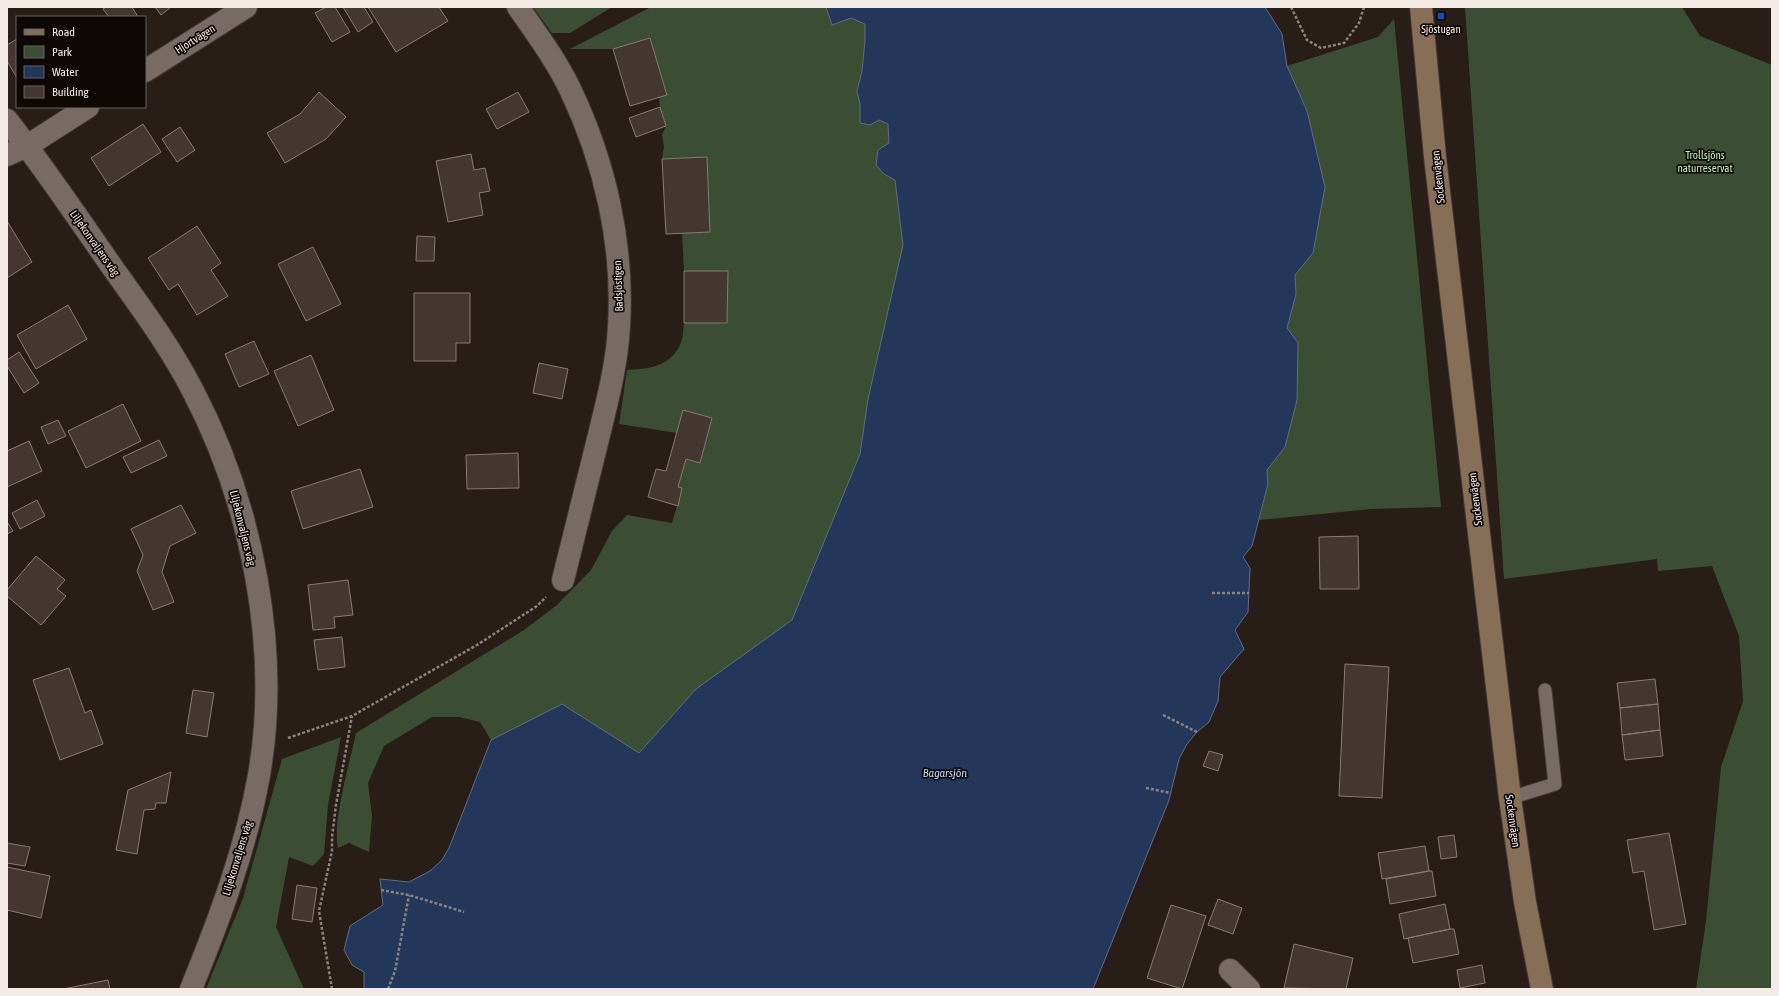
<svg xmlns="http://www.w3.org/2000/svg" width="1779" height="996" viewBox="0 0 1779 996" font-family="'Asap Condensed',sans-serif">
<rect width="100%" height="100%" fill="#281d17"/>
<path fill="#3b4e34" d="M 533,7 L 612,7 L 570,33 L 552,33 Z
M 651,7 L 826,7 L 832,25 L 851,18 L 865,24 L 865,41 L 862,71 L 857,91 L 860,104 L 860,123 L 870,125 L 879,120 L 888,124 L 889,144 L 884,174 L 895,180 L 903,245 L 868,399 L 860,454 L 792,620 L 696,689 L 639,753 L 562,704 L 491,740 L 480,722 L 459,717 L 432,717 L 384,746 L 368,783 L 372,816 L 369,852 L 349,843 L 338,848 C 332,821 350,762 356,733 L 524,630 L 557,605 L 591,570 L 612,531 L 627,515 L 672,523 L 682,489 L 678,487 L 686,459 L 700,462 L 712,418 L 683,410 L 677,433 L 619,424 L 627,370 C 648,369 668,367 679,347 C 683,341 683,330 684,323 L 727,323 L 728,271 L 684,271 L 682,233 L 710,232 L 707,157 L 662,159 L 664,147 L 662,135 L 666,126 L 660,107 L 659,97 L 667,94 L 650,38 L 613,49 L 570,49 Z
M 1465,7 L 1682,7 L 1700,36 L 1772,65 L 1772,989 L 1696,989 L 1706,921 L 1721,767 L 1743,701 L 1739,636 L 1712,566 L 1658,571 L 1657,559 L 1504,579 Z
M 1394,19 L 1441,507 L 1371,509 L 1259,520 L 1268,484 L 1267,470 L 1285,447 L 1298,343 L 1287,328 L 1296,294 L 1295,275 L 1313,253 L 1307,111 L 1287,66 L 1378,37 Z
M 341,737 L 328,805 L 324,854 L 313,866 L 289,857 L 276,927 L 304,989 L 206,989 L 243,898 L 282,759 Z"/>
<path fill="#223759" stroke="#616d84" d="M 826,7 L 1265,7 L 1282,34 L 1287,66 L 1307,111 L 1325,187 L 1313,253 L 1295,275 L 1296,294 L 1287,328 L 1298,343 L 1297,400 L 1285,447 L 1267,470 L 1268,484 L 1252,546 L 1243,557 L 1250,568 L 1248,612 L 1235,630 L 1244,649 L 1220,677 L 1218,701 L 1209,722 L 1197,732 L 1187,744 L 1179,759 L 1169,800 L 1093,989 L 364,989 L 364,972 L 352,965 L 344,950 L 350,926 L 383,905 L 380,879 L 409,882 L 430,871 L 442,860 L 449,848 L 491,740 L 562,704 L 639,753 L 696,689 L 792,620 L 860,454 L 868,399 L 903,245 L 895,180 L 884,174 L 876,165 L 878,150 L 889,143 L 888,124 L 879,120 L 870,125 L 860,123 L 860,104 L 857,91 L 862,71 L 865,41 L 865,24 L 851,18 L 832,25 Z"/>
<path fill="#443731" stroke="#897a73" d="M 106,7 L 132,7 L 138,17 L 109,17 L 103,9 Z
M 155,7 L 171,7 L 161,15 Z
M 326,7 L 335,7 L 350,32 L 332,42 L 315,13 Z
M 343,7 L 364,7 L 373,22 L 358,32 Z
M 368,7 L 439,7 L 448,21 L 396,52 Z
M 650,38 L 667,95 L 630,106 L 613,49 Z
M 17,39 L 17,78 L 7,61 L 7,45 Z
M 319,92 L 346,117 L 326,139 L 285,163 L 267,133 L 300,114 Z
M 518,92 L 529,112 L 497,129 L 486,109 Z
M 660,107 L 666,126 L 636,137 L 629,118 Z
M 143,124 L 161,152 L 109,186 L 91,158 Z
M 180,127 L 195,150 L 177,162 L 162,139 Z
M 471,154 L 474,170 L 485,168 L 490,191 L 479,193 L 483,215 L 448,222 L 436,161 Z
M 707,157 L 710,232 L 666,234 L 662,159 Z
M 7,221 L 32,262 L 7,278 Z
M 197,226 L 221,263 L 211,270 L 228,296 L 197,315 L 178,284 L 169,290 L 148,258 Z
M 417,236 L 435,237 L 434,261 L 416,261 Z
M 313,247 L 341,304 L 306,321 L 278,264 Z
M 684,271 L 728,271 L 727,323 L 684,323 Z
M 414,293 L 470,293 L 470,343 L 456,343 L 456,361 L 414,361 Z
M 68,305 L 87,339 L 36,369 L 17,335 Z
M 254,341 L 269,374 L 239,387 L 225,354 Z
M 19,352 L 39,383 L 24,393 L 7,366 L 7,360 Z
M 311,355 L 334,410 L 298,426 L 274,371 Z
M 539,363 L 568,369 L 562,399 L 533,393 Z
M 123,404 L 141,441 L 86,468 L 68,431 Z
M 683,410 L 712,418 L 700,463 L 686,459 L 678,487 L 682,488 L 678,506 L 648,497 L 656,469 L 666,471 Z
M 58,420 L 66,436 L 48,444 L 41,427 Z
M 159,440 L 167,456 L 131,473 L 123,457 Z
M 29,441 L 42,471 L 7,487 L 7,451 Z
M 518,453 L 519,488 L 467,489 L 466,455 Z
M 360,469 L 373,507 L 303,529 L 291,491 Z
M 37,500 L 45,516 L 20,529 L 12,513 Z
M 181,505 L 196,533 L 170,546 L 162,572 L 174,602 L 153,610 L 137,571 L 143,555 L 131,529 Z
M 7,522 L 13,531 L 7,534 Z
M 1358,536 L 1359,589 L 1320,589 L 1319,537 Z
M 36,556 L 65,580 L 57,589 L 66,596 L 41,625 L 7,596 L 7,590 Z
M 348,580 L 353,615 L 334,617 L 335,628 L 313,630 L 308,585 Z
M 342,637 L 345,667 L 318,670 L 314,640 Z
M 1345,664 L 1389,667 L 1382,798 L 1339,796 Z
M 69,668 L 85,713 L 91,710 L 103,744 L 60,760 L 33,680 Z
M 1655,679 L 1658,704 L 1620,708 L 1617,683 Z
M 193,690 L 214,693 L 207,737 L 186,733 Z
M 1658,704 L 1660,730 L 1622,735 L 1620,708 Z
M 1660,730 L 1663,756 L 1625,760 L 1622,735 Z
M 1209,751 L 1223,755 L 1218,771 L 1203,766 Z
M 171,772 L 166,803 L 156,803 L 155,809 L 144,810 L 137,854 L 116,850 L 128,790 Z
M 1669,833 L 1686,924 L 1654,930 L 1644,871 L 1633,873 L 1627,840 Z
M 1454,835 L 1457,857 L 1441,859 L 1438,837 Z
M 7,843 L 30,847 L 25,866 L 7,863 Z
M 1425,846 L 1429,871 L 1382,879 L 1378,853 Z
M 7,867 L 50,876 L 41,918 L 7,910 Z
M 1429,871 L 1432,871 L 1436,896 L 1390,904 L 1386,879 Z
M 297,885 L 317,888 L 312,922 L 292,919 Z
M 1218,899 L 1242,908 L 1233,934 L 1208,925 Z
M 1445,904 L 1450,929 L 1404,939 L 1399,914 Z
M 1171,905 L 1206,916 L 1182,989 L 1147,978 Z
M 1450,929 L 1454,929 L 1459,954 L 1413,963 L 1408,938 Z
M 1294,944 L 1353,958 L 1346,989 L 1284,988 Z
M 1482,965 L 1485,983 L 1460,988 L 1457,970 Z
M 108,980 L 110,989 L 63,989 Z"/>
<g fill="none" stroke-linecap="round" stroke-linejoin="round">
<defs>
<path id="lane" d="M 1510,798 L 1555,784 L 1545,690"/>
<path id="street" d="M 518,7 C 536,33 556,60 570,89 C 605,162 624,245 619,326 C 617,365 607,402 598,439 C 586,486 575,533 563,580
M 145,71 L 246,7
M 7,120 C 43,166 76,215 110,264 C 139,305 170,346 193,391 C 252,504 281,649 259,775 C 246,849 219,920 191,989
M 7,155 L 27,146 L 88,107
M 1230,970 L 1249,989"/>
<path id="secondary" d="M 1421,7 L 1435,157 L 1510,798 L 1525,902 L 1542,989"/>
</defs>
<use href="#lane" stroke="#423936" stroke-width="15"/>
<use href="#street" stroke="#423936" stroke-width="24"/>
<use href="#secondary" stroke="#423936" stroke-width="24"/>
<path stroke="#8c827d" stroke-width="2.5" stroke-dasharray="3 2" stroke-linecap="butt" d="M 1291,7 L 1307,40 L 1321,48 L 1344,43 L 1359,23 L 1364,7
M 1212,593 L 1249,593
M 1163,715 L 1197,732
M 288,738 L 352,716 L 477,645 L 537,606 L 546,597
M 1146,788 L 1171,793
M 381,890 L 409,895 L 464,912
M 332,989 L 319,911 L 332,851 L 332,837 L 336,805 L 352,716
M 388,989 L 395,971 L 409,895"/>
<use href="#lane" stroke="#786a64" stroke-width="13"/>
<use href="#street" stroke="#786a64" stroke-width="22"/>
<use href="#secondary" stroke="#866e57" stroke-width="22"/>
</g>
<rect fill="#1a4fb4" stroke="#0d0806" stroke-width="1.5" x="1437" y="12" width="8" height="8" rx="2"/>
<g text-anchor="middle" stroke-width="3.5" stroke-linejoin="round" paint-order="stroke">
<g font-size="11" fill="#f4ebe7" stroke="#0d0806">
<text x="1441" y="33">Sjöstugan</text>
</g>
<g font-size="11" fill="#f4ebe7" stroke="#0d0806">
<text transform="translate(195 39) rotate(-32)" y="4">Hjortvägen</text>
<text transform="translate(1438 177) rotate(-96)" y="4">Sockenvägen</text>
<text transform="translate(95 243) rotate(55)" y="4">Liljekonvaljens väg</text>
<text transform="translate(618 286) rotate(-92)" y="4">Badsjöstigen</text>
<text transform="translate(1475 499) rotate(-97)" y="4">Sockenvägen</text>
<text transform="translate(243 528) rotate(76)" y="4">Liljekonvaljens väg</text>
<text transform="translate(1513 821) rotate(82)" y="4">Sockenvägen</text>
<text transform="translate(237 858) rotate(-73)" y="4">Liljekonvaljens väg</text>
</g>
<g font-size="11" fill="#c5f3b4" stroke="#0d0806">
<text x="1705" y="159">Trollsjöns<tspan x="1705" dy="13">naturreservat</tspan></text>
</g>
<g font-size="12" font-style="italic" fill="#bad2f7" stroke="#0d0806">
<text x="945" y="777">Bagarsjön</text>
</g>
</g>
<rect width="1779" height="996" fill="none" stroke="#f4ebe7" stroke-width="16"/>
<rect x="16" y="16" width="130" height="92" fill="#0d0806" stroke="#696360"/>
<rect x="24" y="29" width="20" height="6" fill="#866e57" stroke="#696360"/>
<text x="52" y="36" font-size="12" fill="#f4ebe7">Road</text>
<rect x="24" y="46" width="20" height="12" fill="#3b4e34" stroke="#696360"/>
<text x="52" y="56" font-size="12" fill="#f4ebe7">Park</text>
<rect x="24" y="66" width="20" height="12" fill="#223759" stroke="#696360"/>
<text x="52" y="76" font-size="12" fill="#f4ebe7">Water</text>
<rect x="24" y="86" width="20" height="12" fill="#443731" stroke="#696360"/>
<text x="52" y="96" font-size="12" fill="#f4ebe7">Building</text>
</svg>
